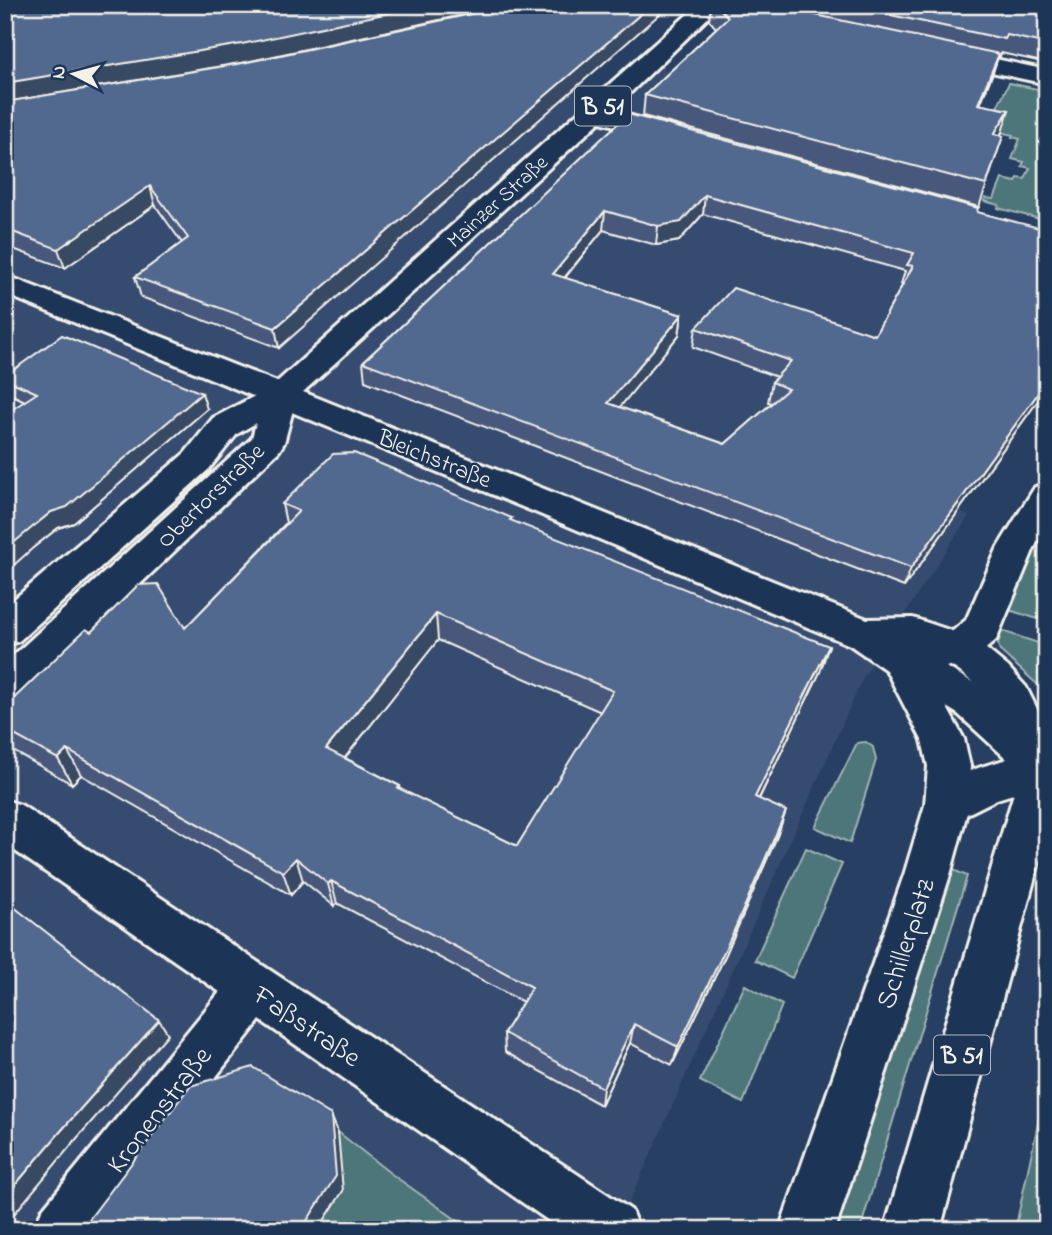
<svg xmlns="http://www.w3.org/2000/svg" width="1052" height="1235" viewBox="0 0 1052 1235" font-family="'Indie Flower',sans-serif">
<rect width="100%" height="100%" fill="#273f62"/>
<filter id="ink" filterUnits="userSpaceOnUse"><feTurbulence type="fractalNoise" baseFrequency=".0143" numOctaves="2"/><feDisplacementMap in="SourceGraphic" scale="14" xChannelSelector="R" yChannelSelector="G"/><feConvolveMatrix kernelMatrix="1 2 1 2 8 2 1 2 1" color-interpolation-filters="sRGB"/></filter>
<g filter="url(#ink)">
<path fill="#344b70" d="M 173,38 L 248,62 L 529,77 L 612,99 L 648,64 L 764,100 L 729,138 L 743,169 L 908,272 L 902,284 L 907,286 L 869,354 L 694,347 L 787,380 L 881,474 L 969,516 L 863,678 L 617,1230 L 5,1230 L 5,105 L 206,70 Z"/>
<path fill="#4e767a" stroke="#a1b4b1" stroke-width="2" d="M 1009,83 L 1047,91 L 1047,221 L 998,208 L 999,205 L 984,201 L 985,198 L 994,199 L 1002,179 L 1016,182 L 1018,178 L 1025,179 L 1030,168 L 1022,166 L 1024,162 L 1012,159 L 1020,139 L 1012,137 L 1013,135 L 930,117 L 992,117 Z
M 1042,539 L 1047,543 L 1047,622 L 1009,610 L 1036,540 Z
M 1002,631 L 1047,646 L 1047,693 L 1000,651 L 998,644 Z
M 866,742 L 873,747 L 876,760 L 850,843 L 815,827 L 857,743 Z
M 806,848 L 842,864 L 792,978 L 755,960 Z
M 949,868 L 967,876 L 860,1230 L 830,1230 Z
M 745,985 L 782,1005 L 743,1103 L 700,1081 Z
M 1047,1082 L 1047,1230 L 1015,1230 Z
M 338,1132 L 390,1173 L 471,1230 L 318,1230 Z"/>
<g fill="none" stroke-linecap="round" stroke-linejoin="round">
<defs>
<path id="street" d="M 943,48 L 1047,70 L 1047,84 L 935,60 L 932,55 L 935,50 Z
M 595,106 L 679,129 L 682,134 L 679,139 L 670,141 L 586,118 L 583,113 L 586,108 Z
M 281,385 L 292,388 L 297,395 L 284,443 L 279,451 L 19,700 L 5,704 L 5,663 L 252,438 L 256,423 L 237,434 L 209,469 L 19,641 L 5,645 L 5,607 L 185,453 L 213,418 L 270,388 Z
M 1047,484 L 1047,526 L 1034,548 L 996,640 L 973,660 L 946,667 L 986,690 L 1047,743 L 1047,786 L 1042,785 L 997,799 L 947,824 L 932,818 L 925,805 C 938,777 979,768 1007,759 L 958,714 L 886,670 L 880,659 L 886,648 L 948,635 L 966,620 L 998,547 L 1035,487 Z
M 5,800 L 21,805 L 631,1210 L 639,1230 L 562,1230 L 260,1020 L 97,1230 L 34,1230 L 42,1210 L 220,992 L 5,844 Z"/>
<path id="primary" d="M 698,5 L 721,5 L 604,118 L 303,392 L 867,619 L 913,618 L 973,638 L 1008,667 L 1026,687 L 1047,729 L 1047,832 L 940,1230 L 884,1230 L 1022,766 C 995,706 981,673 915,649 L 964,739 L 970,766 L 969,805 L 950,875 L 835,1230 L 779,1230 L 904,875 L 925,805 L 928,766 L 922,740 L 886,670 L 850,645 L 547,517 L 5,294 L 5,275 L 277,382 Z"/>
</defs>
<use href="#street" stroke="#f4f1e8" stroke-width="6"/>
<use href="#primary" stroke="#f4f1e8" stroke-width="6"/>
<use href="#street" fill="#1d3557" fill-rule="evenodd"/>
<use href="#primary" fill="#1d3557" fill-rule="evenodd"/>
</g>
<path fill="#46597b" stroke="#f4f1e8" stroke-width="2" fill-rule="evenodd" d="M 711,5 L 1047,5 L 1047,63 L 1001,53 L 1000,57 L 998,57 L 992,75 L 980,105 L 1002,132 L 1000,135 L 1003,136 L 979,207 L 643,116 L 645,95 L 716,28 L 709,20 Z
M 246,62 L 243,63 L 279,348 L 141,297 L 135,277 L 182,243 L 155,205 L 65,268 L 5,246 L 5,102 Z
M 628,114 L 977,212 L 1042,395 L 904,587 L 365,381 L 363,362 ZM 703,214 L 905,271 L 901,284 L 903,284 L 875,335 L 696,328 L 693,347 L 777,377 L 772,382 L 768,402 L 772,403 L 725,444 L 619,407 L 679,335 L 682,315 L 565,278 L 603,230 L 656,245 L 679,241 Z
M 5,376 L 207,409 L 74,523 L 58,528 L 34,547 L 25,401 L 10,394 L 5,384 Z
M 282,504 L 512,521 L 820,672 L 759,799 L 778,834 L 726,954 L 672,1065 L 630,1043 L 601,1105 L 505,1052 L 504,1033 L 523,1002 L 337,903 L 334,906 L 303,881 L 291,895 L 81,775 L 72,784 L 6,747 L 5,707 L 91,632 L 185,628 L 286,523 ZM 438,640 L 601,712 L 517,846 L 401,790 L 400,786 L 345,758 Z"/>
<path fill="#394964" stroke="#f4f1e8" stroke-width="2" d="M 426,5 L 508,5 L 246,62 L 6,102 L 5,99 L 5,83 Z
M 651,5 L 670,5 L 279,348 L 275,328 Z
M 999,54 L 992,75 L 971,126 L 978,104 Z
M 1009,110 L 1002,132 L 987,156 L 994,134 Z
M 150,186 L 155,205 L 65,268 L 58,249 Z
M 705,195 L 703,214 L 679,241 L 656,245 L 658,226 Z
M 605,211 L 603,230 L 552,293 L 553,274 Z
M 682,315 L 679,335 L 607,423 L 608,403 Z
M 1047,381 L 1047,384 L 1042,395 L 904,587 L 911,568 Z
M 202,393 L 207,409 L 74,523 L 58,528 L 34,547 L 5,573 L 5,550 L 27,531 Z
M 436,614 L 438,640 L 332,774 L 326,749 Z
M 829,646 L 820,672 L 748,821 L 755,797 Z
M 67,750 L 81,775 L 72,784 L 58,759 Z
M 786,811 L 778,834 L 726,954 L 672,1065 L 678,1047 Z
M 296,858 L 303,881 L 291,895 L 283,872 Z
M 331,881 L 337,903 L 334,906 L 328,884 Z
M 159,1020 L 168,1034 L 72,1144 L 5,1225 L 5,1197 L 60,1132 Z
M 634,1024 L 630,1043 L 601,1105 L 603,1088 Z
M 331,1115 L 338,1132 L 343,1191 L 318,1230 L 301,1230 Z"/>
<path fill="#51688f" stroke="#f4f1e8" stroke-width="2" fill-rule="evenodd" d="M 5,5 L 426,5 L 242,44 L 5,83 Z
M 513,5 L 651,5 L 275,328 L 135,277 L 188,238 L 150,186 L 58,249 L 5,229 L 5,102 L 243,63 Z
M 716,5 L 769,5 L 999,54 L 978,104 L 1009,110 L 994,134 L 1003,136 L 986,185 L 645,95 L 728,17 Z
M 843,5 L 1047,5 L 1047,44 L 1007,35 L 1005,39 Z
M 628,114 L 978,208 L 977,212 L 1047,230 L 1047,381 L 911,568 L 363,362 ZM 705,195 L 914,253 L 907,265 L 913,266 L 875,335 L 733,288 L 696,328 L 791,361 L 772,382 L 788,389 L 725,444 L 608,403 L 682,315 L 553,274 L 605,211 L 658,226 L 681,222 Z
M 62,335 L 202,393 L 67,507 L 51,512 L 5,550 L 5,414 L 37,393 L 5,379 L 5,376 Z
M 354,453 L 512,518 L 510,520 L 829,646 L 755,797 L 786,811 L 733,933 L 678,1047 L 634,1024 L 603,1088 L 504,1033 L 532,987 L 331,881 L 328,884 L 296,858 L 283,872 L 67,750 L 58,759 L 5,730 L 5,707 L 86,629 L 91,632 L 138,585 L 158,584 L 185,628 L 299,511 L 282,504 L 333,454 ZM 436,614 L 613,691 L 517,846 L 398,788 L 400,786 L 326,749 Z
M 5,900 L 159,1020 L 60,1132 L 5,1197 Z
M 253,1067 L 331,1115 L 336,1176 L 301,1230 L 81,1230 L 190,1086 Z"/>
</g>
<g text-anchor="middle" stroke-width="5" stroke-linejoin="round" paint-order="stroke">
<g font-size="21" fill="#f4f1e8" stroke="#1d3557">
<text transform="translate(497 201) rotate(-42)" y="7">Mainzer Straße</text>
</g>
<g fill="#1d3557" stroke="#b4b9bc" stroke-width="2">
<rect x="575" y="86.5" width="56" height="39" rx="5"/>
<rect x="934" y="1035.5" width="56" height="39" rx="5"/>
</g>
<g font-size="23" font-weight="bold" fill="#f4f1e8">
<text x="603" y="114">B 51</text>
<text x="962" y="1063">B 51</text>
</g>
<g font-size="24" fill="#f4f1e8" stroke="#1d3557">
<text transform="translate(435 458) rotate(22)" y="8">Bleichstraße</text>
<text transform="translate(210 495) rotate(-44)" y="8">Obertorstraße</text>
</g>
<g font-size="28" fill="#f4f1e8" stroke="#1d3557">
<text transform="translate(904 943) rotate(-72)" y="10">Schillerplatz</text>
<text transform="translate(308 1025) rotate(34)" y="10">Faßstraße</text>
<text transform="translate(158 1109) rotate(-52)" y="10">Kronenstraße</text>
</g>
</g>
<rect width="1052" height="1235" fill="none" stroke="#1d3557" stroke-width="28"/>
<rect x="14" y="14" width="1024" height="1207" fill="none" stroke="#f4f1e8" stroke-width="2.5" filter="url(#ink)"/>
<g transform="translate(74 74) rotate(276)" stroke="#1d3557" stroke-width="5" paint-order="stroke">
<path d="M0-5L12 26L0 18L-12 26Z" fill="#f4f1e8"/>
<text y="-10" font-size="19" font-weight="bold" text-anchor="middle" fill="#f4f1e8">N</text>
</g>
</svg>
